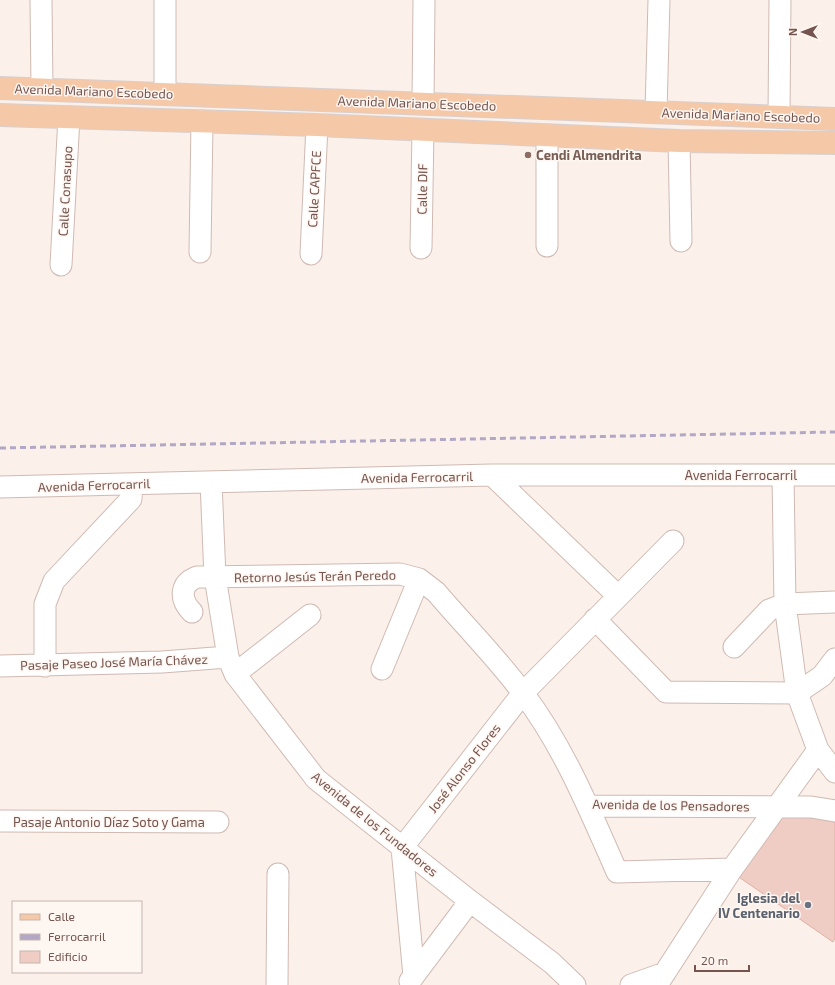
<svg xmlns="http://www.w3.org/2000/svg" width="835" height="985" viewBox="0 0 835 985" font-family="'Exo 2',sans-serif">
<rect width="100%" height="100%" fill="#fbf1ea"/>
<path fill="#efccc4" stroke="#e1afa5" d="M 777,811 L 835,814 L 835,938 L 833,942 L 733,873 Z"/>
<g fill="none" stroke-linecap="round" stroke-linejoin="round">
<defs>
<path id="minor" d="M 41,0 L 42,89
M 165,0 L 165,93
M 423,104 L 424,0
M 656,112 L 659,0
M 779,117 L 780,0
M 547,135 L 547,246
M 679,141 L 681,241
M 421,248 L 423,130
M 200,252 L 202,121
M 311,254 L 317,125
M 61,265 L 69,117
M 492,475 L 618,596
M 783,475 L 785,604 L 797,693 L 818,750 L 835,772
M 211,482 L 215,577 L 228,657 L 235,674 L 316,779 L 470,901 L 552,963 L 575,985
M 0,487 L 492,475 L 835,475
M 192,612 C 180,600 179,584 197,577 L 400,574 L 419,579 L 436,592 C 465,626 497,658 523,693 C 564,747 590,811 617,872 L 732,869
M 595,619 L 666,692 L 797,693 L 822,676 L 835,659
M 734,647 L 769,610 L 785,604 L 835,602
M 0,666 L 162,662 L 228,657
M 45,666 L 45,604 L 54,581 L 131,499 L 132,484
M 382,669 L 419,579
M 235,674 L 310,615
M 588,806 L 811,807 L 835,811
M 0,821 L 218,822
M 414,976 L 402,848 L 523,693 L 673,541
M 410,981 L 470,901
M 277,985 L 278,874
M 631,985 L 665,973
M 657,985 L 732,869 L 818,750"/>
<path id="major" d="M 0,88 L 835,119
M 0,115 L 317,125 L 679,141 L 835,143"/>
</defs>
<use href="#minor" stroke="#cfbab3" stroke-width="23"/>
<use href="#major" stroke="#d8cfce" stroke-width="24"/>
<use href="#minor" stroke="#fff" stroke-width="21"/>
<use href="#major" stroke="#f5c8a8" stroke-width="22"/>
<path stroke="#b2a8c6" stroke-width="3" stroke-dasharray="6 4" stroke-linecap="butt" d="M 0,448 L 835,432"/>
</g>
<circle fill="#8d6e63" stroke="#fef6f1" stroke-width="1.5" cx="528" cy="155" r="4"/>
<circle fill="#6b7280" stroke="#fef6f1" stroke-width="1.5" cx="808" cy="905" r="4"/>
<g text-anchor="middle" stroke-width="3" stroke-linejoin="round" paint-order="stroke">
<g font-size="13" fill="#75544f" stroke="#fef6f1">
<text transform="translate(94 91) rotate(2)" y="5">Avenida Mariano Escobedo</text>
<text transform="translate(417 103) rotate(2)" y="5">Avenida Mariano Escobedo</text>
<text transform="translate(741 115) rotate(2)" y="5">Avenida Mariano Escobedo</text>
<text transform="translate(314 189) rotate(-87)" y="5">Calle CAPFCE</text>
<text transform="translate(422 189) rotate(-89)" y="5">Calle DIF</text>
<text transform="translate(65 191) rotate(-87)" y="5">Calle Conasupo</text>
<text x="741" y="480">Avenida Ferrocarril</text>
<text transform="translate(417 477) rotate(-1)" y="5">Avenida Ferrocarril</text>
<text transform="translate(94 485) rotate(-2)" y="5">Avenida Ferrocarril</text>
<text transform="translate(315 576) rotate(-1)" y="5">Retorno Jesús Terán Peredo</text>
<text transform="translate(114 662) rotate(-2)" y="5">Pasaje Paseo José María Chávez</text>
<text transform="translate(464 768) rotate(-52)" y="5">José Alonso Flores</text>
<text transform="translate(671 805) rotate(1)" y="5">Avenida de los Pensadores</text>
<text x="109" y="827">Pasaje Antonio Díaz Soto y Gama</text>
<text transform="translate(375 824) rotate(39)" y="5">Avenida de los Fundadores</text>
</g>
<g font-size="13" font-weight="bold" fill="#785e54" stroke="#fef6f1" text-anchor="start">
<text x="536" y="160">Cendi Almendrita</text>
</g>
<g font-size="13" font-weight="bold" fill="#5b616d" stroke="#fef6f1" text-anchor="end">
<text x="800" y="903">Iglesia del<tspan x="800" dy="15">IV Centenario</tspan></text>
</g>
</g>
<rect x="12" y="901" width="130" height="72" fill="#fef6f1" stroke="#c7b5b0"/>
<rect x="20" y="914" width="20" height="6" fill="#f5c8a8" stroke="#c7b5b0"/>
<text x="48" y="921" font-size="12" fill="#75544f">Calle</text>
<rect x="20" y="934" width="20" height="6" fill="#b2a8c6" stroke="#c7b5b0"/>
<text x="48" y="941" font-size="12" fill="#75544f">Ferrocarril</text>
<rect x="20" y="951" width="20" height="12" fill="#efccc4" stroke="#c7b5b0"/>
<text x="48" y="961" font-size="12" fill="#75544f">Edificio</text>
<g transform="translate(803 32) rotate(270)" stroke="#fef6f1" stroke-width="3" paint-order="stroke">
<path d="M0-3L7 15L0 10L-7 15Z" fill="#75544f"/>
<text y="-6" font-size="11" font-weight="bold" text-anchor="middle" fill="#75544f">N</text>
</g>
<path d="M695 965v6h54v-6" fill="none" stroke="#75544f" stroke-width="2"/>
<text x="701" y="965" font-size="12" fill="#75544f" stroke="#fef6f1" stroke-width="3" paint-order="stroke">20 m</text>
</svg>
